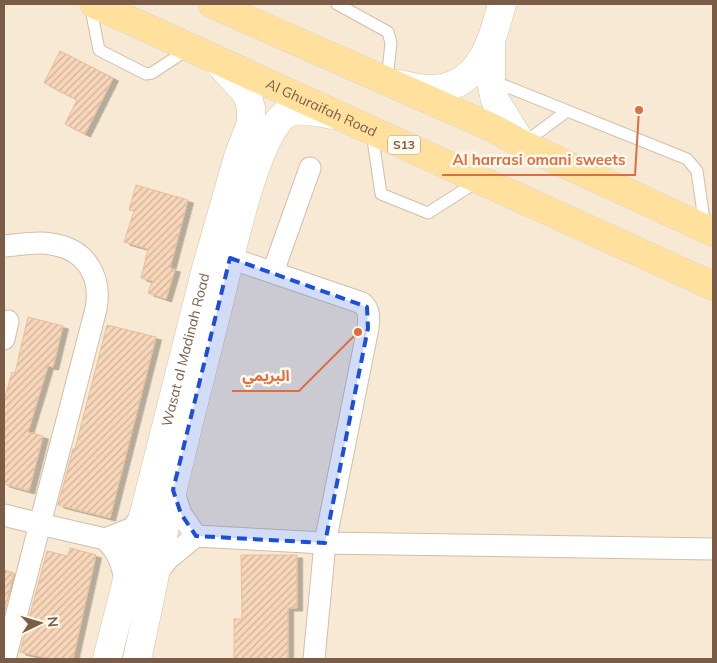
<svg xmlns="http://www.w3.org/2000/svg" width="717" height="663" viewBox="0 0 717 663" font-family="Mulish,'Noto Sans Arabic',sans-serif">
<defs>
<pattern id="building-hatch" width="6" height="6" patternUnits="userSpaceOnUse" patternTransform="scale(1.25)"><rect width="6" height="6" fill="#f7d6ba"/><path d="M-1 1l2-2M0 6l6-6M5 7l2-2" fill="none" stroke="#cdb199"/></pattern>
<filter id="shadow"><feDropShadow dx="5.5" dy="3" stdDeviation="0" flood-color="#0004"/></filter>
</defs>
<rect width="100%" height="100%" fill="#fef6e5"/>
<path fill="#f7e9d3" d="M 4,4 L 713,4 L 713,659 L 4,659 Z"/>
<path fill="url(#building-hatch)" stroke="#ebbd98" filter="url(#shadow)" d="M 60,51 L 113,78 L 85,134 L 65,124 L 77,100 L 44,83 Z
M 136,185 L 188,200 L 170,268 L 175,269 L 166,299 L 148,293 L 152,281 L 141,278 L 148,249 L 124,242 L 134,211 L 129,210 Z
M 28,317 L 63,326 L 53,367 L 48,366 L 28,432 L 43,436 L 29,491 L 4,484 L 4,401 L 12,372 L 15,373 Z
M 107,325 L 156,337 L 110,518 L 58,505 L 73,449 L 75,449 Z
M 70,548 L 96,555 L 73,659 L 52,659 L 20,652 L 47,551 L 68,556 Z
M 241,555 L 297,555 L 297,608 L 288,608 L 288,659 L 234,659 L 234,619 L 242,619 Z
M 4,570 L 14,573 L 4,614 Z"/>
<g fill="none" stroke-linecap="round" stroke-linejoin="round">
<defs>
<path id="lane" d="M 90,4 L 99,50 L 146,74 L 152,73 L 190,48
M 337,4 L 388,32 L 391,43 L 387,80
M 493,81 L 687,159 L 697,171 L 705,227
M 372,133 L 381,194 L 428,213 L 478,181
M 524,143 L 567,111"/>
<path id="street" d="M 4,246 C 18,245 37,241 51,244 C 86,249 102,276 96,309 L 40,524 L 105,539
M 230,258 L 362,303 C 370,310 369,318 368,328 L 325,543 L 314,659
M 273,272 L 310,168
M 4,339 L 8,321
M 4,515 L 40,524 L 5,659
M 196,536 L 325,543 L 713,549
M 156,574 L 169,558 L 196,536 L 181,514 L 173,490
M 126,584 C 122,564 119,553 105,539 L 133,528 L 143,513"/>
<g id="secondary">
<path d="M 491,44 L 491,81 L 495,100 L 522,144"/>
<path d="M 399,84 C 409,86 420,89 430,89 C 480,89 492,41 502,4"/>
<path id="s1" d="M 107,659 L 207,265 L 238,157 L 251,123 L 251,108 L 247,94 L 215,59"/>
<path d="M 137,659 C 150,603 160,546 173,489 C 188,423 206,357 222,291 C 232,250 254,146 282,117 C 294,105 319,113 333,115"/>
</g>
<g id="primary">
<path id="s2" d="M 94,4 L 713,286"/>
<path d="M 212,4 L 493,128 L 522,144 L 713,232"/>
</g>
</defs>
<use href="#lane" stroke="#d2bea9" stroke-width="13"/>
<use href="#street" stroke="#d2bea9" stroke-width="23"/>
<use href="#secondary" stroke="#d8c1a9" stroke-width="29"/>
<use href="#primary" stroke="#ddd5cf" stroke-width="29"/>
<use href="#lane" stroke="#fff" stroke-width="11"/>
<use href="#street" stroke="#fff" stroke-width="21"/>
<use href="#secondary" stroke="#fff" stroke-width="28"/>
<use href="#primary" stroke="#ffe09c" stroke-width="28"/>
</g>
<path fill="#1d4ed8" fill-opacity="0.2" stroke="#1d4ed8" stroke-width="4" stroke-dasharray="10 6" stroke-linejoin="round" d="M 230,258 L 367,307 L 368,328 L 325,543 L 196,536 L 181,514 L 173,490 Z"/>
<g text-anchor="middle" stroke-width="5" stroke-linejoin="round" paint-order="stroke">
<rect fill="#fff9ee" stroke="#a38c79" stroke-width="1" x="388" y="135.5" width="32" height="19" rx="4"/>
<g font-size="12" font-weight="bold" fill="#7b5d47">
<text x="404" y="149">S13</text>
</g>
<g font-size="14" fill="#7b5d47" stroke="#fff9ee">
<text dy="5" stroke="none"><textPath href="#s2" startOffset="250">Al Ghuraifah Road</textPath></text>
<text dy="5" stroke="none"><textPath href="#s1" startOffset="319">Wasat al Madinah Road</textPath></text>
</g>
</g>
<path fill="none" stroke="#dd6e40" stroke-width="2" d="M639 110L635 175H442M358 332L299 391H232"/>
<g fill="#dd6e40" stroke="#fff9ee" stroke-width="2">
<circle cx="639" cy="110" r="5"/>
<circle cx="358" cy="332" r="5"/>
</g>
<g font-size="15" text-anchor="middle" font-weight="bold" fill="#dd6e40" stroke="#fff9ee" stroke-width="5" stroke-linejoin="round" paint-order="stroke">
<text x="539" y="165">Al harrasi omani sweets</text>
<text x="266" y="381">البريمي</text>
</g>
<rect width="717" height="663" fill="none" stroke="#7b5d47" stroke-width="10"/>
<g transform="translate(40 623) rotate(85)" stroke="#fff9ee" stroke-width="4" paint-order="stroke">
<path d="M0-4L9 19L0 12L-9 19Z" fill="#7b5d47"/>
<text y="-8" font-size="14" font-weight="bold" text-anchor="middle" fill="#7b5d47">N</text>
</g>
</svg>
